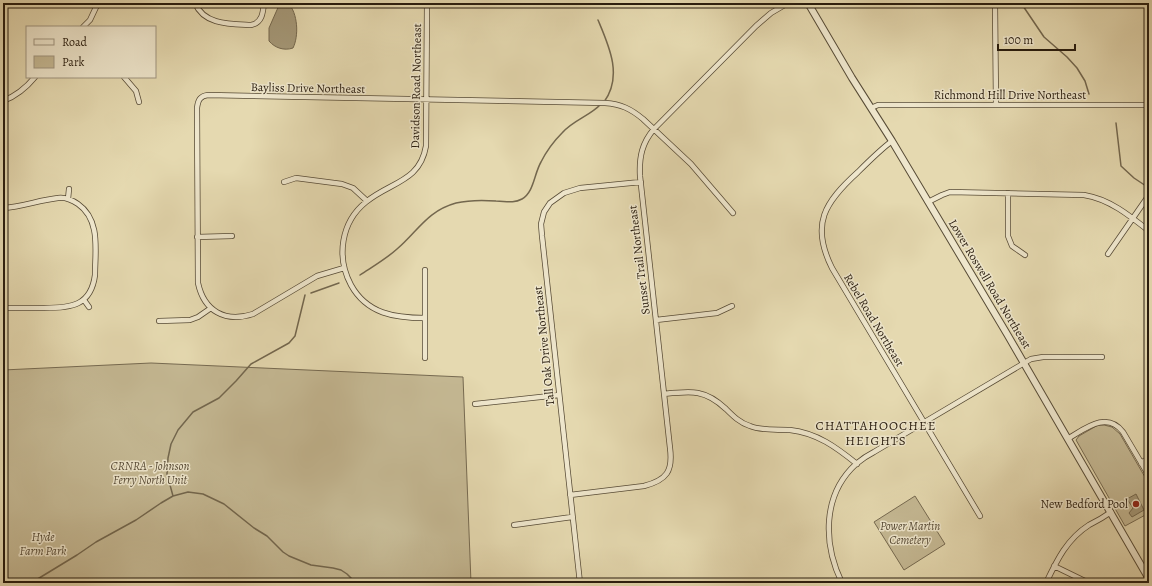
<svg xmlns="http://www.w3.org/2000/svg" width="1152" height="586" viewBox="0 0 1152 586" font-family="Alegreya,serif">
<rect width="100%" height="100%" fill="#e5d9b0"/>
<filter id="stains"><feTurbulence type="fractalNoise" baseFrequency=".005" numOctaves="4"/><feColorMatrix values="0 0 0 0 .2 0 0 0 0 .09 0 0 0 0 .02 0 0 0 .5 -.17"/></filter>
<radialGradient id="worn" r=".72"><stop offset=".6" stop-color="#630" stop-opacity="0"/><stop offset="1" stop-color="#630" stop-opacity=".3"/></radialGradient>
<path fill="#c5b994" stroke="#766a51" d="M 151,363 L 463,377 L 471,583 L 3,583 L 3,370 Z
M 1098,425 L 1104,425 L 1112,427 L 1120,434 L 1149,484 L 1149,513 L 1125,526 L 1076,440 L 1079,436 Z
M 915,496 L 945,544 L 904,570 L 874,522 Z"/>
<path fill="#a59979" stroke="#73674e" d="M 280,3 L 288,3 C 298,13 299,36 293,48 C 284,51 275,48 269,41 L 269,28 Z
M 1136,494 L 1144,510 L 1132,517 L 1129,513 L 1133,508 L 1127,499 Z"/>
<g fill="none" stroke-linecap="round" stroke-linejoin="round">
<path stroke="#73674e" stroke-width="1.5" d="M 1021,3 L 1044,37 L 1067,57 L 1077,68 L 1085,81 L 1089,94
M 598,20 C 609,46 623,76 604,102
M 1116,123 L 1121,166 L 1134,178 L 1149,188
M 360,275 C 372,267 386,259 397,249 C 418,231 427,211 456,203 C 469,200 483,200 496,201 C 505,201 513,204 522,199 C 534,192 534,174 541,162 C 546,152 554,141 562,133 C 573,120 590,116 601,104
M 311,293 L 339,283
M 173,496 L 167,474 L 168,458 L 171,444 L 178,430 L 193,412 L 219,398 L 236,381 L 251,364 L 289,343 L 295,336 L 305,295
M 31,583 L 77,555 L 96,542 L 136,520 L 161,503 L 173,496 L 188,492 L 203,494 L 224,504 L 254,528 L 267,536 L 283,552 L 289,556 L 311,565 L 333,568 L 341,570 L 347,574 L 356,583"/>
<defs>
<path id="minor" d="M 195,3 C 204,25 230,24 251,25 C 262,23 263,13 264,3
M 995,3 L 996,105
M 83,27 L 90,20 L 98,3
M 124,77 L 136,91 L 139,102
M 3,101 C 16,96 26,88 35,77
M 871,108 L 878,105 L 1149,105
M 892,141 C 880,150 869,161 858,172 C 825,202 810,224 832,268 L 980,516
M 284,182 L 296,178 L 342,184 L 353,188 L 367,201
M 1008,193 L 1008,236 L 1012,246 L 1025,255
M 68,199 L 69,189
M 928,202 L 942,195 L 950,192 L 1084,195 C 1109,199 1129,215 1149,231
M 3,208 C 22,207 39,200 58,198 C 65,197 72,200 78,204 C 101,220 95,251 95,275 C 91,306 71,308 44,308 C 30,308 17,308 3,308
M 197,237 L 232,236
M 1108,254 L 1149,195
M 344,268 L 317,276 L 253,314 C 225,323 204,311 198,283 L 197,108 C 198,100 200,96 208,95 L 605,103 C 621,104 631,109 643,119 L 691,164 L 733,213
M 84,300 L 89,307
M 425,318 C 395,318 367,314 351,285 C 336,257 341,222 366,202 C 390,182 420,182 426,146 L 427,3
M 656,320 L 717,313 L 732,306
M 159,321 L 190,320 L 198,317 L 211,308
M 425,358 L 425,270
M 664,394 C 691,391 705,389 726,409 C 733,416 740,423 750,426 C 762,431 777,429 790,430 C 817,433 836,447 857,464
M 475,404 L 559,395
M 1069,438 C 1086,428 1107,411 1123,432 L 1149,476
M 1141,463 L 1149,458
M 570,495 L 644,486 C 667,480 673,471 670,448 L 640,176 C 639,157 642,143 654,129 L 756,26 L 771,13 L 788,3
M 514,525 L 572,517
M 1054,566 L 1089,583
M 580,583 L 542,236 L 541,224 L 544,212 L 550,203 L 564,193 L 580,188 L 641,182
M 842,583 C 823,544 822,495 856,464 C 862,459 868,455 874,452 L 1031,359 L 1043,357 L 1102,357
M 1046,583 C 1057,560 1067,539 1089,525 C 1097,521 1104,517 1111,512"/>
<path id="tertiary" d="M 808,3 L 852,78 L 892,141 L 1007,334 L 1149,579"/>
</defs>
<use href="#minor" stroke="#574b36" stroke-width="6"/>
<use href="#tertiary" stroke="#574b36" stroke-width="8"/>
<use href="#minor" stroke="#eee6cc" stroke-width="4.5"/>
<use href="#tertiary" stroke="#eee6cc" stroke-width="6"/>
</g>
<circle fill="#8f2418" stroke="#eee6cc" stroke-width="1.5" cx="1136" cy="504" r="4"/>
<g text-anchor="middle" stroke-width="3" stroke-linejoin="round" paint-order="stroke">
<g font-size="12" fill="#281c0e" stroke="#eee6cc">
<text transform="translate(416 86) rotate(-89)" y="4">Davidson Road Northeast</text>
<text transform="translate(308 88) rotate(1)" y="4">Bayliss Drive Northeast</text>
<text x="1010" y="99">Richmond Hill Drive Northeast</text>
<text transform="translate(639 260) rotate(-97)" y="4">Sunset Trail Northeast</text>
<text transform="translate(990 284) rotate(59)" y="4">Lower Roswell Road Northeast</text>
<text transform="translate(874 320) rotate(59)" y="4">Rebel Road Northeast</text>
<text transform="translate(544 346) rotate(-96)" y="4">Tall Oak Drive Northeast</text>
</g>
<g font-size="12" font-style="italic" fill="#574b36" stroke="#eee6cc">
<text x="150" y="470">CRNRA - Johnson<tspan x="150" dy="14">Ferry North Unit</tspan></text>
<text x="910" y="530">Power Martin<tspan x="910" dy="14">Cemetery</tspan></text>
<text x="43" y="541">Hyde<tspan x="43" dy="14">Farm Park</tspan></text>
</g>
<g font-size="12" fill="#281c0e" stroke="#eee6cc" text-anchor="end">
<text x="1128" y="508">New Bedford Pool</text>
</g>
<g font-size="13" letter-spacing="1" fill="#281c0e" stroke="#eee6cc">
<text x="876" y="430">CHATTAHOOCHEE<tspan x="876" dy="15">HEIGHTS</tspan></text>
</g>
</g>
<rect width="1152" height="586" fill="none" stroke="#e5d9b0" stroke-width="16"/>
<rect x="4" y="4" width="1144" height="578" fill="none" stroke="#281c0e" stroke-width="2"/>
<rect x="8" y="8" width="1136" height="570" fill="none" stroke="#281c0e"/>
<rect x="26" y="26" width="130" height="52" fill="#eee6cc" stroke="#9f9580"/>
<rect x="34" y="39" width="20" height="6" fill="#eee6cc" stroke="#9f9580"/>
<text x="62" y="46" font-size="12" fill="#281c0e">Road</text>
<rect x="34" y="56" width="20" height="12" fill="#c5b994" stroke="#9f9580"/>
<text x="62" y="66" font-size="12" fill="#281c0e">Park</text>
<path d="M998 44v6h77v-6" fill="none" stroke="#281c0e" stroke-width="2"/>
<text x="1004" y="44" font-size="12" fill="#281c0e" stroke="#eee6cc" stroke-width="3" paint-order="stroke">100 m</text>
<rect width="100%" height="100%" filter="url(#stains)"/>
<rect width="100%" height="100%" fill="url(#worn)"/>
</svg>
